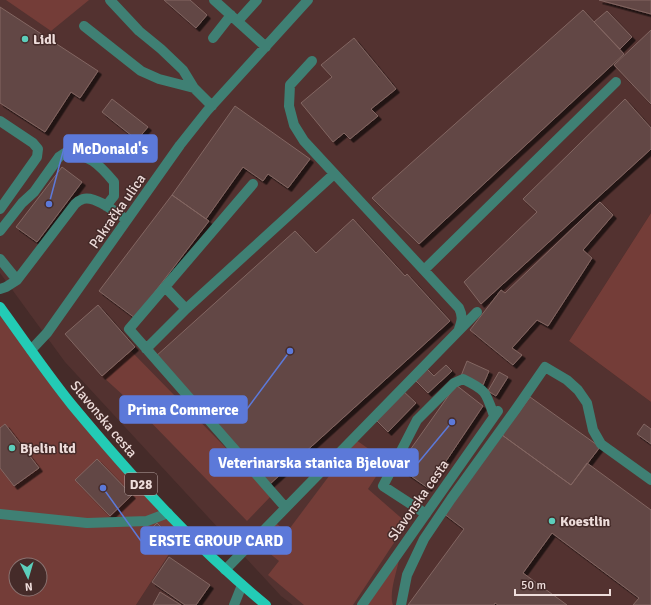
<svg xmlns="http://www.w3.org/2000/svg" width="651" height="605" viewBox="0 0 651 605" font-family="Signika,sans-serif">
<defs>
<filter id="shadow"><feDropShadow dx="3.5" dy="3.5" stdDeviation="0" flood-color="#0009"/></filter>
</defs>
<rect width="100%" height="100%" fill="#452b29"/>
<path fill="#533230" d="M 0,0 L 651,0 L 651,213 L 569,341 L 651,402 L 651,605 L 293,605 L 281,596 L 65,362 L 0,273 Z
M 184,531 L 266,605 L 136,605 Z"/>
<path fill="#743d38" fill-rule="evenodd" d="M 6,0 L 89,0 L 51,31 Z
M 651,213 L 651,402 L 569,341 Z
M 0,307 L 27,344 L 184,531 L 136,605 L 0,605 ZM 16,565 L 40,565 L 40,589 L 16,589 Z
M 131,351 L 272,495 L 247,521 L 136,407 L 102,376 Z
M 356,440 L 386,461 L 368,489 L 407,523 L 353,605 L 304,605 L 268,575 L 279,561 L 253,540 L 272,520 L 287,532 Z
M 401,551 C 399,565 388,593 393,605 L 366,605 Z"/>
<path fill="#624744" stroke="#836662" filter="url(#shadow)" d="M 164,0 L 190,0 L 207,15 L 196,28 Z
M 599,0 L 651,0 L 651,14 Z
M 0,7 L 98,71 L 80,98 L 71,92 L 45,132 L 0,103 Z
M 583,10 L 624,54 L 419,244 L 372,198 Z
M 607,11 L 632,37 L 620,49 L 594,22 Z
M 651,30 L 651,104 L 614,65 Z
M 354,38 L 396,89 L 371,109 L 378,116 L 350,139 L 344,133 L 333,142 L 301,103 L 332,77 L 321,65 Z
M 112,99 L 148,127 L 137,140 L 102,112 Z
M 625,99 L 651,128 L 651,149 L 481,304 L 464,282 L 537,212 L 523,199 Z
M 235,106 L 310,159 L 288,188 L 268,174 L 263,181 L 243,167 L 206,219 L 172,195 Z
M 62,167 L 82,182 L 37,242 L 16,227 Z
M 172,195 L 209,221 L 135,318 L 99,291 Z
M 600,202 L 613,215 L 583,250 L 592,258 L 548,326 L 537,320 L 512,348 L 522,355 L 513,365 L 470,330 L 501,290 L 505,293 Z
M 353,219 L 405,276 L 407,274 L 450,321 L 270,484 L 155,357 L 295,231 L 316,253 Z
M 98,305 L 135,347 L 102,376 L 65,334 Z
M 467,361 L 489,371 L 483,385 L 461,376 Z
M 446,365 L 452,371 L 428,393 L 414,379 L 426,368 L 434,376 Z
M 499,372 L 508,377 L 496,396 L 488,391 Z
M 456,385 L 483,406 L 428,488 L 398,467 Z
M 402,390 L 416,403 L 388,432 L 374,418 Z
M 530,397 L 600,447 L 571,485 L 502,435 Z
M 5,424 L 39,468 L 14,486 L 0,468 L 0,428 Z
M 644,424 L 651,429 L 651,444 L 637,434 Z
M 502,435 L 571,485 L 587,463 L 651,510 L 651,605 L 633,605 L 639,598 L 552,533 L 523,573 L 567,605 L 498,605 L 495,603 L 494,605 L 408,605 L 464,529 L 443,513 Z
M 97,459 L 132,495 L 110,516 L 75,480 Z
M 157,523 L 165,531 L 159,537 L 151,529 Z
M 169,557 L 210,585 L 196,605 L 185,605 L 152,582 Z
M 160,592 L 181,605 L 153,605 Z"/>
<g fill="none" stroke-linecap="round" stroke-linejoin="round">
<path stroke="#3f8074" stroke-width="10" d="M 110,0 L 139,31 L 161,49 L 183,70 L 194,88
M 214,0 L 266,47
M 238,21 L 257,0
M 84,26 L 141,71 L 159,79 L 194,88 L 212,106
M 213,38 L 231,15
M 312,61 L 290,85 L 289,106 L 294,125 L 304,141 L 459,308 C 463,316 462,321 459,329
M 0,121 L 33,143 L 38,149 L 37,157 L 0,209
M 253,184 L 129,329 L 285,507
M 0,231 L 22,203 L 34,192 L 59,157 L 65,153 C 89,154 99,164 114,182 L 114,196 L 106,206
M 0,259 L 17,280
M 424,270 L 616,82
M 165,287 L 186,309 L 334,174
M 0,289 L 6,287 L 17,280 L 75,204 C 77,202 80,200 83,199 C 95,195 117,213 127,220
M 146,349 L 186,309
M 31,350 L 47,333 L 180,145 L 207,111 L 308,0
M 0,514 L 87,523 L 147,521 L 168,513
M 426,514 L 383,486 L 417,420 L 454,383 L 463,379 C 486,390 486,392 494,416
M 225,570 L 477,312
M 234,605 L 242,585
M 362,605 L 498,411
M 401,605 L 407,575 L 424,539 L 451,499 L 516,409 L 545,367 L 567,380 L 578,390 L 587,403 L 593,430 L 601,444 L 651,480"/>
<path stroke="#23cbb5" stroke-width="10" d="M 0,307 C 24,340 47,374 72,405 C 131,476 194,546 266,605"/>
</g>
<g fill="#5ccebb" stroke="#452b29" stroke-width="1.5">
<circle cx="25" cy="39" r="4"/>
<circle cx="12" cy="448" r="4"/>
<circle cx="552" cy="521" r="4"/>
</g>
<g text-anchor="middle" stroke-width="3" stroke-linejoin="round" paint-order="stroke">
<rect fill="#452b29" stroke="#bba8a6" stroke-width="1" x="125" y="473" width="32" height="22" rx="3"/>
<g font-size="13" font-weight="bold" fill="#eedddb">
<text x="141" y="489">D28</text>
</g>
<g font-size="14" font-weight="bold" fill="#eedddb" stroke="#452b29" text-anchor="start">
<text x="33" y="44">Lidl</text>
<text x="20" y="453">Bjelin ltd</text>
<text x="560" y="526">Koestlin</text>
</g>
<g font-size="14" fill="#eedddb" stroke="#452b29">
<text transform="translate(117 211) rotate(-55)" y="5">Pakračka ulica</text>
<text transform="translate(104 419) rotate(50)" y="5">Slavonska cesta</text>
<text transform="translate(418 500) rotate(-55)" y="5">Slavonska cesta</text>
</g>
</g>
<path fill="none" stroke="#5c79d9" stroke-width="1.5" d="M49 204L64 148M290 351L247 409M452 422L418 463M103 488L141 541"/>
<g fill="#5c79d9" stroke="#452b29" stroke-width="1.5">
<circle cx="49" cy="204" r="4"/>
<circle cx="290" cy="351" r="4"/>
<circle cx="452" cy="422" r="4"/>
<circle cx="103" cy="488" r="4"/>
</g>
<g fill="#5c79d9" stroke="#5c79d9" stroke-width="1.5">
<rect x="64" y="135" width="93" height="27" rx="4"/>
<rect x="120" y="396" width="127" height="27" rx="4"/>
<rect x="210" y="449" width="208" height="27" rx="4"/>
<rect x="141" y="527" width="150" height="27" rx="4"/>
</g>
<g font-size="15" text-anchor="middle" font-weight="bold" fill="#fff">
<text x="110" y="154">McDonald's</text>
<text x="183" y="415">Prima Commerce</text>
<text x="314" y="468">Veterinarska stanica Bjelovar</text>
<text x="216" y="546">ERSTE GROUP CARD</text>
</g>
<g transform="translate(28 577) rotate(175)"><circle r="19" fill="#452b29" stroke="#897270"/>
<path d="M0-3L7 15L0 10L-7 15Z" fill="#5ccebb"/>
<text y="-6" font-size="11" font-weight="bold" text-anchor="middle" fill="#eedddb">N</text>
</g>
<path d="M515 589v6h95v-6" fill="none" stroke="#eedddb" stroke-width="2"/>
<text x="521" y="589" font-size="12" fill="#eedddb" stroke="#452b29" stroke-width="3" paint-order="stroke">50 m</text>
</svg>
